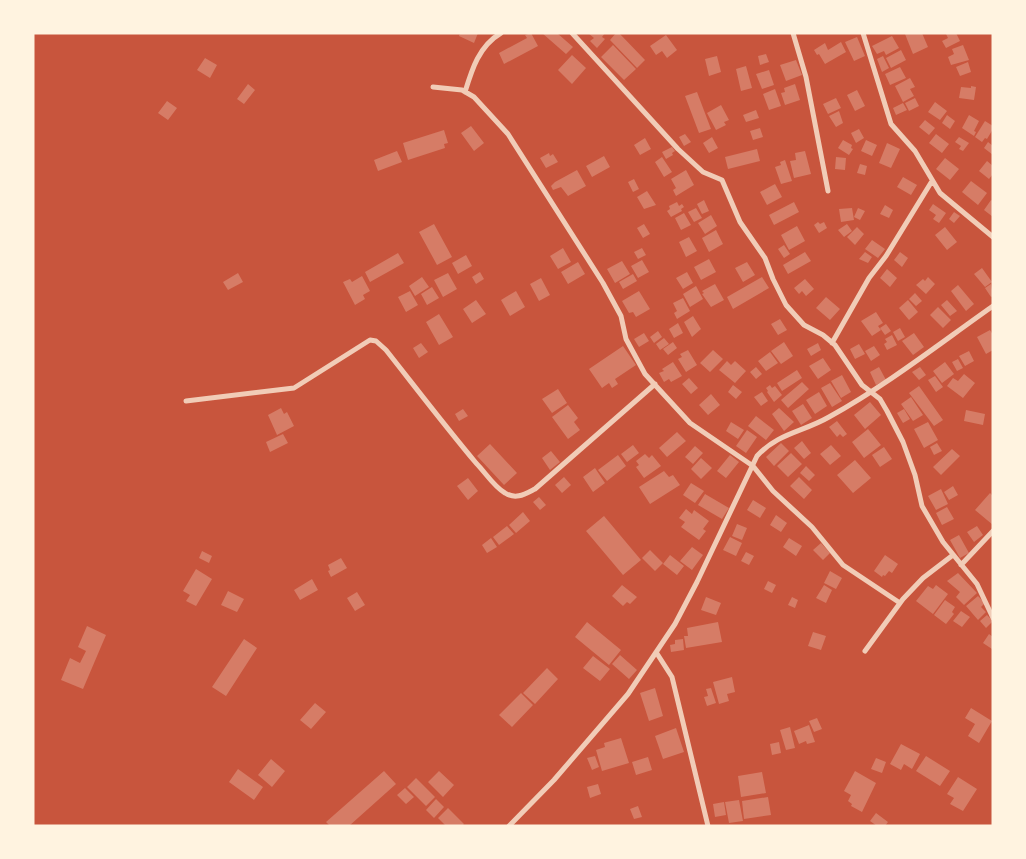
<svg xmlns="http://www.w3.org/2000/svg" width="1026" height="859" viewBox="0 0 1026 859" font-family="'PT Sans',sans-serif">
<rect width="100%" height="100%" fill="#c8553d"/>
<path fill="#d67c66" d="M 460,33 L 478,33 L 474,43 L 459,36 Z
M 531,33 L 538,46 L 504,64 L 499,53 L 527,38 L 525,35 Z
M 542,33 L 557,33 L 573,47 L 566,54 Z
M 588,33 L 605,33 L 602,37 L 605,39 L 597,48 L 590,41 L 594,38 Z
M 616,33 L 619,33 L 645,60 L 637,68 L 610,40 Z
M 907,33 L 922,33 L 928,47 L 913,54 L 905,34 Z
M 949,33 L 956,33 L 960,41 L 946,48 L 942,41 L 948,38 L 946,34 Z
M 666,35 L 677,50 L 667,58 L 662,51 L 656,55 L 650,46 Z
M 892,36 L 899,48 L 886,55 L 884,51 L 877,54 L 872,46 Z
M 857,37 L 865,56 L 854,61 L 845,42 Z
M 841,42 L 846,52 L 825,64 L 819,54 L 817,55 L 814,50 L 825,43 L 828,50 Z
M 613,45 L 636,69 L 624,80 L 601,57 Z
M 963,45 L 969,60 L 951,65 L 948,57 L 954,54 L 952,49 Z
M 901,50 L 906,60 L 891,68 L 886,58 Z
M 766,54 L 769,62 L 760,65 L 758,56 Z
M 572,55 L 586,68 L 572,84 L 558,70 Z
M 717,56 L 721,72 L 709,76 L 705,59 Z
M 883,56 L 889,68 L 882,72 L 877,59 Z
M 205,58 L 217,65 L 210,78 L 197,70 Z
M 796,60 L 802,75 L 786,81 L 780,65 Z
M 968,62 L 971,72 L 960,76 L 956,67 Z
M 746,66 L 752,88 L 741,91 L 736,69 Z
M 900,67 L 906,78 L 890,85 L 885,74 Z
M 769,70 L 774,85 L 762,89 L 756,74 Z
M 910,78 L 915,87 L 910,89 L 914,96 L 903,102 L 895,86 Z
M 248,84 L 255,90 L 244,104 L 237,99 Z
M 795,84 L 800,100 L 785,105 L 781,93 L 785,92 L 784,88 Z
M 971,86 L 976,87 L 974,100 L 959,98 L 961,87 L 971,88 Z
M 775,89 L 781,106 L 769,110 L 763,94 Z
M 857,90 L 865,106 L 855,111 L 847,95 Z
M 697,92 L 711,129 L 699,133 L 685,96 Z
M 836,98 L 841,108 L 828,114 L 823,104 Z
M 915,98 L 919,106 L 909,111 L 905,103 Z
M 167,101 L 177,108 L 168,120 L 158,113 Z
M 935,102 L 947,111 L 940,120 L 928,112 Z
M 903,103 L 907,110 L 896,115 L 893,108 Z
M 721,105 L 729,120 L 724,122 L 726,125 L 716,130 L 707,113 Z
M 756,110 L 759,118 L 746,122 L 743,115 Z
M 839,111 L 843,123 L 836,127 L 829,116 Z
M 947,115 L 955,121 L 950,129 L 942,123 Z
M 969,115 L 979,121 L 974,131 L 976,132 L 974,136 L 962,128 Z
M 925,120 L 935,128 L 929,135 L 919,127 Z
M 985,121 L 993,126 L 993,129 L 987,139 L 985,138 L 982,142 L 975,137 Z
M 471,126 L 484,143 L 474,151 L 461,133 Z
M 760,128 L 763,137 L 753,140 L 750,131 Z
M 859,129 L 864,138 L 856,143 L 851,133 Z
M 444,130 L 448,143 L 444,144 L 445,148 L 408,160 L 403,143 Z
M 685,134 L 691,142 L 684,146 L 679,137 Z
M 936,134 L 949,144 L 942,153 L 929,143 Z
M 712,137 L 718,148 L 709,153 L 703,143 Z
M 959,137 L 969,143 L 963,151 L 959,149 L 961,146 L 955,142 Z
M 645,138 L 651,149 L 640,155 L 634,145 Z
M 843,140 L 852,145 L 851,148 L 853,149 L 849,155 L 838,148 Z
M 866,140 L 877,145 L 872,156 L 861,151 Z
M 988,142 L 993,146 L 993,155 L 984,148 Z
M 887,143 L 900,149 L 891,168 L 879,163 Z
M 672,147 L 675,151 L 672,153 L 673,155 L 666,159 L 662,152 Z
M 757,149 L 760,161 L 728,169 L 725,157 Z
M 397,151 L 402,162 L 378,171 L 374,160 Z
M 805,151 L 811,174 L 794,178 L 790,161 L 796,160 L 795,153 Z
M 549,153 L 550,156 L 553,154 L 558,162 L 546,168 L 540,158 Z
M 604,156 L 610,167 L 592,177 L 586,166 Z
M 662,157 L 672,172 L 664,177 L 655,162 Z
M 836,157 L 846,158 L 845,170 L 835,169 Z
M 945,158 L 959,169 L 950,180 L 936,169 Z
M 785,160 L 792,181 L 781,184 L 775,167 L 781,165 L 780,162 Z
M 987,161 L 993,166 L 993,174 L 989,179 L 979,171 Z
M 860,164 L 867,166 L 865,175 L 857,173 Z
M 577,170 L 586,186 L 568,196 L 561,187 L 553,190 L 551,186 L 555,182 Z
M 686,170 L 694,185 L 676,196 L 673,190 L 676,188 L 671,179 Z
M 903,177 L 917,185 L 911,195 L 897,187 Z
M 634,179 L 639,189 L 633,192 L 628,182 Z
M 971,181 L 987,193 L 978,205 L 962,192 Z
M 775,184 L 782,197 L 767,205 L 760,192 Z
M 647,191 L 656,205 L 644,209 L 637,197 Z
M 704,200 L 709,211 L 702,214 L 697,204 Z
M 991,200 L 993,201 L 993,217 L 984,210 Z
M 677,202 L 679,206 L 682,204 L 684,207 L 681,209 L 682,211 L 671,217 L 667,211 L 670,209 L 669,206 Z
M 794,202 L 799,212 L 774,225 L 769,215 Z
M 933,204 L 946,213 L 939,223 L 933,219 L 936,215 L 929,210 Z
M 885,205 L 893,210 L 889,218 L 880,214 Z
M 696,208 L 702,218 L 694,222 L 688,212 Z
M 852,208 L 854,220 L 841,222 L 839,209 Z
M 858,208 L 865,211 L 860,220 L 854,217 Z
M 954,212 L 960,216 L 954,223 L 949,219 Z
M 684,213 L 691,225 L 681,230 L 675,218 Z
M 711,215 L 717,226 L 705,234 L 698,223 Z
M 818,222 L 820,224 L 824,222 L 827,228 L 819,233 L 814,225 Z
M 434,224 L 452,257 L 437,265 L 419,232 Z
M 644,224 L 650,234 L 643,238 L 637,228 Z
M 847,224 L 852,231 L 844,237 L 838,230 Z
M 797,226 L 805,241 L 789,250 L 781,235 Z
M 857,227 L 864,234 L 855,245 L 847,237 Z
M 945,227 L 957,242 L 947,250 L 935,235 Z
M 716,230 L 723,244 L 709,252 L 702,238 Z
M 689,237 L 697,251 L 686,257 L 679,242 Z
M 872,240 L 885,249 L 878,258 L 865,249 Z
M 784,245 L 790,254 L 784,258 L 778,249 Z
M 563,248 L 571,262 L 558,269 L 550,256 Z
M 642,248 L 646,255 L 638,259 L 634,252 Z
M 805,252 L 811,261 L 788,274 L 783,265 Z
M 865,252 L 872,257 L 868,263 L 859,259 Z
M 900,252 L 908,258 L 902,267 L 894,260 Z
M 398,253 L 404,263 L 370,282 L 365,272 Z
M 466,255 L 472,266 L 458,274 L 452,263 Z
M 709,259 L 716,272 L 701,280 L 694,267 Z
M 642,260 L 649,272 L 638,278 L 631,266 Z
M 622,261 L 630,274 L 615,283 L 607,269 Z
M 578,262 L 585,274 L 568,284 L 561,272 Z
M 747,262 L 755,275 L 743,282 L 735,268 Z
M 982,268 L 992,282 L 985,287 L 974,274 Z
M 887,269 L 897,278 L 890,287 L 880,278 Z
M 480,272 L 484,279 L 476,284 L 472,277 Z
M 687,272 L 693,283 L 683,289 L 676,278 Z
M 238,273 L 243,282 L 228,290 L 223,282 Z
M 448,273 L 457,289 L 443,297 L 434,280 Z
M 633,274 L 637,281 L 623,289 L 619,282 Z
M 362,276 L 370,291 L 363,295 L 365,299 L 355,305 L 343,282 L 350,279 L 352,282 Z
M 422,277 L 429,287 L 415,296 L 409,286 Z
M 762,277 L 769,288 L 733,309 L 727,297 Z
M 928,277 L 935,284 L 926,294 L 916,285 L 923,279 L 925,281 Z
M 541,278 L 550,295 L 539,301 L 530,284 Z
M 805,279 L 814,289 L 806,296 L 802,291 L 799,294 L 794,288 Z
M 715,284 L 724,300 L 711,307 L 702,294 L 704,293 L 702,291 Z
M 991,284 L 993,296 L 991,297 L 985,288 Z
M 958,285 L 974,304 L 966,311 L 951,291 Z
M 696,286 L 703,299 L 690,307 L 683,294 Z
M 432,287 L 439,298 L 427,305 L 421,294 Z
M 410,291 L 418,305 L 406,312 L 398,297 Z
M 516,291 L 525,307 L 510,316 L 501,300 Z
M 639,291 L 650,309 L 636,317 L 633,312 L 629,313 L 622,301 Z
M 915,293 L 922,301 L 916,306 L 909,299 Z
M 826,297 L 840,309 L 830,320 L 816,308 Z
M 683,298 L 690,311 L 677,319 L 674,313 L 677,311 L 673,303 Z
M 476,300 L 486,314 L 472,323 L 463,309 Z
M 908,300 L 918,312 L 909,320 L 899,308 Z
M 947,300 L 957,311 L 950,316 L 941,305 Z
M 938,307 L 951,320 L 943,328 L 930,315 Z
M 876,312 L 883,323 L 878,326 L 881,330 L 872,336 L 861,321 Z
M 439,314 L 453,337 L 439,345 L 426,322 Z
M 693,316 L 701,329 L 692,337 L 684,322 Z
M 780,319 L 787,330 L 778,335 L 771,324 Z
M 678,323 L 683,333 L 674,338 L 669,329 Z
M 886,324 L 891,331 L 885,335 L 880,328 Z
M 900,328 L 905,337 L 898,341 L 893,332 Z
M 990,330 L 993,335 L 993,350 L 986,354 L 977,337 Z
M 658,331 L 662,337 L 654,343 L 650,337 Z
M 644,333 L 649,341 L 639,347 L 634,339 Z
M 914,333 L 924,347 L 913,355 L 902,341 Z
M 892,335 L 897,345 L 887,350 L 884,344 L 887,342 L 885,339 Z
M 664,338 L 669,344 L 660,350 L 656,344 Z
M 673,342 L 677,348 L 668,355 L 663,349 Z
M 784,342 L 793,356 L 781,364 L 771,351 Z
M 421,343 L 428,352 L 419,358 L 413,348 Z
M 818,343 L 821,350 L 811,356 L 807,349 Z
M 859,344 L 865,354 L 855,359 L 850,349 Z
M 623,346 L 636,365 L 615,379 L 618,384 L 612,388 L 609,383 L 602,388 L 589,369 Z
M 874,346 L 880,355 L 871,361 L 865,351 Z
M 688,350 L 697,365 L 686,372 L 678,359 L 682,357 L 680,354 Z
M 713,350 L 723,359 L 710,372 L 700,363 Z
M 969,351 L 974,361 L 965,366 L 959,356 Z
M 770,352 L 778,363 L 766,371 L 758,361 Z
M 823,358 L 831,370 L 818,379 L 809,366 Z
M 958,359 L 963,368 L 957,371 L 952,362 Z
M 727,361 L 731,365 L 735,361 L 746,371 L 735,383 L 719,370 Z
M 673,362 L 682,376 L 671,382 L 669,379 L 664,382 L 659,373 L 664,371 L 662,369 Z
M 945,362 L 954,374 L 942,383 L 933,371 Z
M 756,367 L 762,374 L 756,379 L 750,372 Z
M 879,367 L 886,380 L 876,385 L 870,372 Z
M 920,367 L 926,375 L 919,380 L 912,372 Z
M 797,370 L 802,378 L 782,391 L 777,383 Z
M 964,374 L 975,383 L 963,398 L 947,386 L 953,378 L 958,381 Z
M 842,375 L 851,392 L 841,398 L 831,381 Z
M 935,376 L 943,387 L 936,392 L 928,380 Z
M 689,378 L 698,388 L 691,394 L 682,384 Z
M 802,382 L 809,389 L 788,408 L 781,400 Z
M 830,383 L 842,401 L 832,407 L 821,388 Z
M 733,385 L 742,392 L 736,399 L 728,392 Z
M 770,385 L 772,388 L 775,386 L 782,395 L 774,402 L 767,392 L 768,391 L 766,388 Z
M 919,386 L 943,420 L 934,426 L 909,393 Z
M 558,389 L 567,403 L 552,413 L 542,399 Z
M 762,392 L 768,401 L 761,406 L 754,397 Z
M 819,392 L 827,406 L 815,414 L 806,400 Z
M 711,394 L 720,405 L 708,415 L 699,405 Z
M 911,397 L 923,415 L 913,421 L 901,404 Z
M 870,402 L 881,415 L 865,429 L 854,415 Z
M 803,404 L 812,418 L 801,425 L 792,411 Z
M 568,405 L 578,418 L 574,422 L 580,430 L 568,439 L 552,417 Z
M 281,408 L 284,414 L 287,412 L 294,426 L 277,435 L 268,415 Z
M 779,408 L 794,422 L 784,431 L 772,414 Z
M 463,409 L 468,416 L 459,421 L 455,414 Z
M 904,409 L 910,419 L 903,423 L 897,413 Z
M 966,410 L 985,414 L 983,425 L 964,421 Z
M 756,416 L 774,430 L 766,440 L 748,426 Z
M 837,421 L 847,434 L 843,437 L 840,434 L 837,437 L 829,427 Z
M 731,422 L 744,430 L 738,439 L 726,431 Z
M 928,422 L 938,440 L 924,448 L 914,429 Z
M 868,429 L 881,445 L 864,458 L 852,442 Z
M 747,430 L 757,437 L 746,453 L 736,446 Z
M 677,432 L 686,441 L 667,457 L 659,448 Z
M 283,434 L 288,443 L 270,452 L 266,442 Z
M 802,441 L 811,453 L 804,459 L 794,448 Z
M 781,443 L 789,451 L 774,466 L 766,457 Z
M 937,443 L 942,451 L 934,455 L 930,447 Z
M 490,444 L 517,473 L 504,485 L 477,456 Z
M 633,445 L 639,453 L 627,462 L 621,454 Z
M 831,445 L 841,456 L 830,465 L 820,454 Z
M 695,446 L 703,453 L 693,464 L 685,457 Z
M 884,447 L 892,459 L 880,467 L 872,455 Z
M 952,449 L 960,456 L 941,475 L 933,467 Z
M 551,451 L 560,462 L 550,470 L 542,458 Z
M 791,453 L 802,464 L 788,477 L 777,466 Z
M 645,454 L 649,458 L 652,455 L 661,466 L 644,478 L 636,467 L 639,465 L 636,461 Z
M 618,455 L 626,466 L 607,481 L 598,470 Z
M 730,455 L 739,462 L 726,478 L 717,471 Z
M 701,458 L 712,468 L 701,479 L 691,469 Z
M 855,460 L 871,478 L 853,493 L 837,475 Z
M 806,466 L 815,475 L 809,481 L 800,473 Z
M 595,468 L 605,483 L 593,492 L 583,477 Z
M 664,471 L 669,477 L 673,475 L 680,485 L 650,504 L 639,487 Z
M 564,477 L 571,485 L 562,493 L 555,485 Z
M 799,477 L 812,490 L 804,499 L 790,486 Z
M 468,478 L 478,491 L 468,500 L 457,486 Z
M 691,483 L 704,491 L 695,503 L 683,495 Z
M 953,486 L 958,495 L 949,500 L 944,492 Z
M 941,489 L 948,504 L 936,510 L 928,496 Z
M 990,493 L 993,496 L 993,525 L 975,510 Z
M 705,494 L 729,508 L 722,519 L 698,505 Z
M 539,497 L 546,505 L 540,510 L 533,502 Z
M 753,500 L 766,508 L 760,518 L 747,510 Z
M 947,507 L 954,519 L 942,525 L 936,513 Z
M 686,509 L 692,514 L 694,510 L 709,521 L 703,529 L 706,531 L 699,540 L 681,527 L 685,522 L 679,518 Z
M 523,512 L 530,521 L 516,533 L 509,525 Z
M 776,515 L 787,523 L 781,532 L 770,525 Z
M 604,516 L 641,560 L 623,575 L 586,531 Z
M 737,524 L 747,528 L 742,540 L 732,536 Z
M 507,526 L 514,534 L 499,545 L 493,537 Z
M 977,526 L 983,535 L 974,542 L 967,532 Z
M 959,535 L 969,553 L 960,558 L 950,540 Z
M 730,537 L 742,543 L 736,556 L 723,550 Z
M 491,538 L 497,547 L 487,553 L 482,545 Z
M 789,538 L 802,546 L 796,556 L 783,547 Z
M 821,543 L 830,553 L 823,560 L 813,550 Z
M 692,547 L 703,555 L 692,570 L 680,561 Z
M 650,550 L 663,563 L 655,571 L 642,558 Z
M 202,551 L 212,556 L 209,563 L 199,558 Z
M 746,552 L 754,556 L 749,565 L 741,561 Z
M 670,555 L 684,566 L 677,575 L 663,564 Z
M 885,555 L 898,564 L 892,573 L 889,571 L 885,576 L 883,575 L 882,577 L 874,571 Z
M 341,558 L 347,568 L 331,577 L 328,571 L 330,570 L 328,565 Z
M 196,569 L 212,579 L 196,606 L 186,601 L 190,595 L 183,591 Z
M 830,571 L 842,578 L 836,589 L 824,583 Z
M 958,573 L 977,593 L 964,605 L 956,597 L 960,592 L 947,581 Z
M 312,579 L 318,590 L 300,600 L 294,590 Z
M 768,581 L 776,585 L 772,593 L 764,589 Z
M 622,585 L 637,597 L 630,604 L 627,602 L 623,606 L 612,596 Z
M 824,585 L 832,590 L 826,603 L 816,598 Z
M 936,585 L 948,594 L 933,614 L 916,601 L 928,586 L 933,589 Z
M 228,591 L 244,599 L 237,612 L 221,605 Z
M 357,592 L 365,605 L 355,611 L 347,598 Z
M 978,596 L 985,603 L 981,607 L 986,612 L 978,620 L 966,606 Z
M 706,597 L 721,603 L 716,615 L 701,610 Z
M 792,597 L 798,600 L 795,608 L 788,605 Z
M 945,600 L 955,607 L 952,612 L 954,614 L 946,624 L 934,615 Z
M 961,611 L 970,617 L 962,627 L 953,621 Z
M 987,615 L 993,621 L 986,628 L 980,621 Z
M 587,622 L 621,650 L 609,665 L 575,637 Z
M 718,622 L 722,642 L 686,648 L 684,636 L 688,636 L 687,628 Z
M 87,626 L 106,635 L 83,689 L 61,680 L 70,658 L 80,663 L 86,651 L 78,647 Z
M 813,632 L 826,636 L 821,650 L 808,646 Z
M 989,634 L 993,637 L 992,649 L 983,643 Z
M 244,639 L 257,648 L 226,696 L 212,687 Z
M 683,639 L 684,650 L 671,652 L 670,645 L 675,644 L 675,640 Z
M 620,655 L 637,670 L 629,679 L 612,664 Z
M 593,656 L 610,669 L 600,681 L 583,668 Z
M 547,668 L 558,679 L 535,704 L 523,693 Z
M 732,677 L 735,692 L 727,694 L 729,701 L 719,704 L 713,682 Z
M 655,688 L 663,716 L 649,721 L 640,693 Z
M 711,688 L 716,703 L 707,706 L 704,697 L 708,696 L 706,689 Z
M 521,693 L 533,705 L 512,727 L 499,715 Z
M 315,703 L 326,712 L 311,729 L 300,720 Z
M 971,708 L 992,721 L 979,743 L 968,736 L 975,724 L 965,718 Z
M 817,718 L 822,729 L 814,732 L 809,721 Z
M 809,725 L 815,742 L 807,744 L 806,741 L 799,744 L 794,731 Z
M 790,727 L 795,748 L 786,750 L 780,730 Z
M 676,728 L 684,752 L 663,759 L 655,736 Z
M 621,738 L 629,763 L 602,771 L 596,750 L 605,747 L 604,743 Z
M 779,742 L 781,753 L 772,755 L 770,744 Z
M 901,744 L 920,754 L 912,769 L 904,764 L 901,770 L 890,764 Z
M 595,756 L 599,767 L 592,770 L 587,758 Z
M 926,756 L 950,771 L 940,786 L 916,771 Z
M 648,757 L 652,770 L 636,775 L 632,762 Z
M 876,758 L 886,762 L 882,773 L 871,769 Z
M 271,759 L 285,771 L 272,787 L 258,775 Z
M 238,769 L 263,787 L 254,800 L 229,782 Z
M 384,771 L 396,784 L 349,826 L 330,826 L 326,822 Z
M 439,771 L 454,785 L 443,797 L 428,782 Z
M 855,771 L 876,783 L 862,812 L 851,806 L 852,804 L 848,801 L 851,795 L 844,791 Z
M 762,772 L 766,793 L 741,797 L 738,776 Z
M 958,777 L 977,789 L 963,811 L 950,804 L 954,798 L 947,794 Z
M 416,778 L 435,797 L 426,806 L 407,787 Z
M 598,784 L 601,794 L 590,798 L 587,787 Z
M 405,788 L 414,797 L 406,804 L 397,795 Z
M 768,797 L 771,815 L 744,819 L 742,801 Z
M 436,799 L 444,807 L 434,818 L 426,810 Z
M 739,800 L 743,821 L 729,823 L 725,802 Z
M 724,802 L 726,815 L 715,817 L 713,804 Z
M 638,806 L 642,817 L 634,819 L 630,809 Z
M 448,808 L 464,824 L 462,826 L 446,826 L 438,818 Z
M 876,813 L 888,822 L 885,826 L 877,826 L 870,821 Z"/>
<g fill="none" stroke-linecap="round" stroke-linejoin="round">
<path stroke="#f1ccb7" stroke-width="5" d="M 572,33 L 678,149 L 703,172 L 722,180 L 740,222 L 765,258 L 773,279 L 786,305 L 804,325 L 823,335 L 835,345 L 862,385 L 880,399 L 887,411 L 903,442 L 915,475 L 922,506 L 943,542 L 977,584 L 993,618
M 793,33 L 806,77 L 828,191
M 863,33 L 891,124 L 915,151 L 940,193 L 993,237
M 433,87 L 462,90 L 474,97 L 508,134 L 603,283 L 621,316 L 626,339 L 645,374 L 690,423 L 753,466 L 773,491 L 812,527 L 843,565 L 900,603
M 465,92 C 472,69 479,46 501,33
M 832,343 L 869,278 L 886,256 L 932,181
M 186,401 L 294,388 L 370,340 L 376,341 L 386,350 C 416,388 445,426 476,463 C 485,472 494,487 505,493 C 516,500 525,494 535,489 L 655,384
M 961,565 L 993,531
M 865,651 L 903,599 L 923,578 L 953,555
M 656,652 L 672,677 L 708,826
M 509,826 L 554,780 L 628,694 L 675,624 L 697,582 L 757,456 C 778,433 803,432 829,417 C 887,385 939,344 993,306"/>
</g>
<rect width="1026" height="859" fill="none" stroke="#fff3e0" stroke-width="69"/>
</svg>
